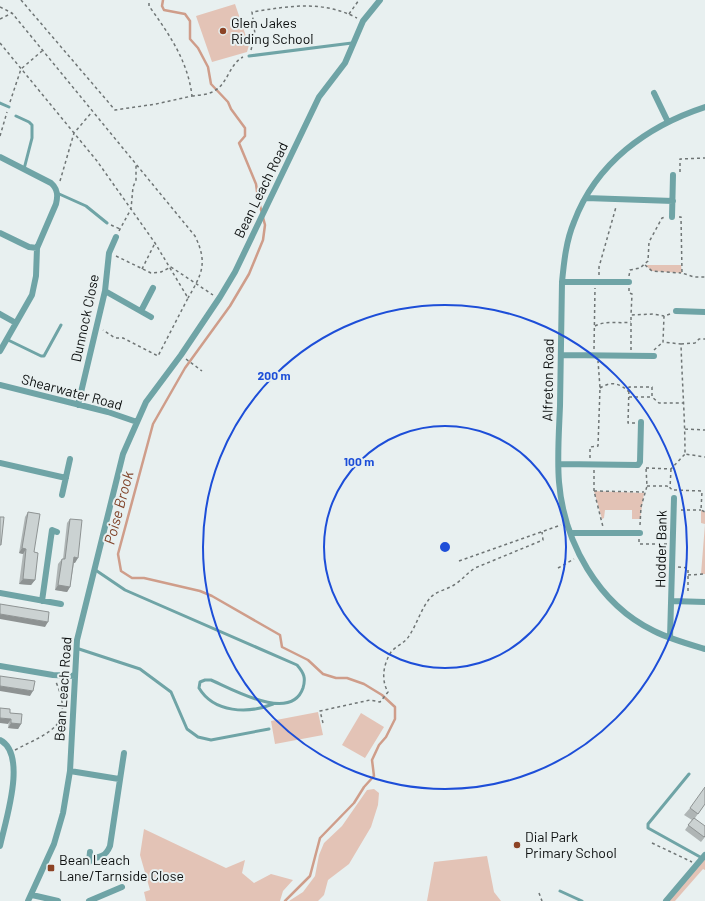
<svg xmlns="http://www.w3.org/2000/svg" width="705" height="901" viewBox="0 0 705 901" font-family="Barlow,sans-serif">
<rect width="100%" height="100%" fill="#e8f0f0"/>
<path fill="#e3c3b6" d="M 235,4 L 249,45 L 247,52 L 212,62 L 196,16 Z
M 645,265 L 681,265 L 682,273 L 652,271 Z
M 594,491 L 644,493 L 640,519 L 632,519 L 632,510 L 605,510 L 604,518 L 602,519 Z
M 701,510 L 705,512 L 705,574 L 701,574 L 705,524 L 701,523 Z
M 318,712 L 323,735 L 275,744 L 271,721 Z
M 361,713 L 384,727 L 365,758 L 342,745 Z
M 374,789 L 379,793 L 378,805 L 371,827 L 349,864 L 328,880 L 324,895 L 318,901 L 289,901 L 303,892 L 315,876 L 319,855 L 324,843 L 342,826 L 367,790 Z
M 144,829 L 226,868 L 245,860 L 242,873 L 254,883 L 271,874 L 293,880 L 283,891 L 280,901 L 146,901 L 144,892 L 150,890 L 140,855 Z
M 705,855 L 705,870 L 703,869 L 675,901 L 666,901 Z
M 487,856 L 494,892 L 501,901 L 427,901 L 434,862 Z"/>
<g fill="none" stroke-linecap="round" stroke-linejoin="round">
<path stroke="#cf9d8a" stroke-width="2.5" d="M 163,0 L 162,6 L 164,10 L 185,14 L 190,21 L 190,39 L 198,48 L 208,67 L 211,84 L 228,102 L 231,109 L 245,128 L 245,136 L 239,143 L 256,184 L 258,198 L 265,225 L 263,240 L 249,274 L 230,306 L 185,368 L 153,424 L 118,554 L 121,571 L 132,578 L 144,578 L 200,591 L 212,596 L 280,635 L 282,647 L 308,660 L 323,674 L 336,678 L 347,678 L 364,684 L 382,695 L 395,707 L 395,719 L 386,737 L 379,745 L 372,760 L 374,776 L 364,787 L 354,803 L 320,838 L 310,876 L 285,901"/>
<path stroke="#6f7575" stroke-width="1.5" stroke-dasharray="3 3" stroke-linecap="butt" d="M 21,0 L 115,110 L 156,104 L 192,96 C 188,61 169,34 149,6 L 149,0
M 0,7 L 12,13
M 349,14 L 359,0
M 0,19 L 12,13 L 195,236 C 208,263 202,274 188,298
M 0,43 L 97,161 L 155,243 L 188,298 L 158,356 L 123,338 L 115,338 L 103,330
M 251,50 L 255,34 L 252,12 C 290,6 322,0 357,18
M 192,96 C 199,95 208,95 214,91 C 228,84 229,64 243,57
M 10,102 L 21,69 L 42,51
M 0,136 L 7,112
M 680,172 L 680,159 L 705,158
M 60,181 L 74,133 L 92,112
M 679,217 L 681,217 L 682,273 L 694,277 L 705,277
M 111,225 L 120,229
M 119,231 L 131,209 L 133,187 L 136,180 L 136,164
M 116,256 L 151,273 L 161,272 L 171,267 L 213,295
M 645,265 L 652,271 L 681,273
M 142,269 L 155,243
M 599,275 L 599,267 L 616,207
M 629,276 L 630,270 L 640,268 L 648,261 L 649,242 L 662,218 L 665,217
M 629,288 L 629,293 L 632,294 L 631,315 L 653,314 L 664,316
M 670,314 L 664,316 L 663,342 L 681,344 C 682,381 685,417 685,454 L 705,457
M 595,326 C 606,320 618,324 631,322
M 681,344 L 695,343 L 699,339 L 705,339
M 594,349 L 595,288
M 631,350 L 631,315
M 654,350 L 663,342
M 186,359 L 202,371
M 600,388 C 611,381 620,383 629,392
M 629,397 L 652,397
M 635,423 L 628,423 L 629,387 L 652,387 L 652,397 L 659,403 L 684,403
M 685,429 L 705,430
M 590,458 L 590,447 L 598,446 L 600,388 L 598,361
M 646,468 L 671,469 L 685,454
M 671,469 L 670,488 L 674,491
M 594,470 L 594,491 L 603,527
M 647,486 L 667,486 L 670,488
M 674,490 L 702,491 L 701,510 L 705,512
M 594,491 L 644,492
M 681,510 L 701,510
M 640,525 L 641,507 L 647,486 L 646,468
M 639,539 L 639,544 L 667,544
M 459,561 L 561,525
M 678,567 L 688,568 L 688,594
M 558,568 L 574,559
M 688,575 L 705,574
M 323,723 L 320,711 L 370,700 L 380,702 L 388,692 C 381,680 383,665 391,652 C 396,646 405,643 409,636 C 417,624 421,609 430,598 C 436,591 446,590 454,585 C 462,580 467,573 475,568 L 543,540 L 542,532
M 15,750 C 49,732 75,727 56,682
M 652,843 L 692,862
M 539,893 L 542,901"/>
<path stroke="#6fa4a6" stroke-width="3" d="M 249,56 L 352,43
M 0,103 L 9,107
M 16,116 L 29,122 L 32,125 L 32,138 L 24,169
M 57,193 L 86,206 L 107,223
M 6,339 L 41,356 L 44,356 L 61,325
M 94,569 L 125,590 L 297,665 C 304,673 306,678 303,688 C 291,723 232,689 211,680 L 205,680 L 200,682 L 199,688 C 214,713 248,714 273,704
M 76,648 L 140,669 L 171,692 L 187,729 L 198,737 L 211,740 L 269,729
M 689,774 L 648,824 L 648,828 L 702,858
M 560,891 L 582,901"/>
<path stroke="#6fa4a6" stroke-width="6" d="M 654,93 L 668,122
M 705,107 C 647,126 596,163 574,222 C 566,241 564,262 562,282 C 561,323 561,365 560,406 C 559,431 557,457 559,482 C 564,542 598,604 654,631 C 670,639 688,644 705,649
M 0,157 L 51,183 C 58,189 58,196 56,204 L 37,248 L 36,276 L 32,295 L 0,351
M 586,198 L 673,201
M 672,217 L 673,175
M 0,233 L 29,247 L 37,248
M 562,282 L 629,282
M 105,291 L 151,317
M 141,311 L 153,288
M 676,311 L 705,312
M 0,314 L 16,323
M 561,355 L 654,356
M 0,385 L 108,412 L 137,422
M 78,405 L 105,291 L 109,253 L 116,237
M 0,463 L 66,478
M 559,464 L 638,465 L 640,462 L 641,422
M 62,495 L 70,459
M 571,533 L 640,533
M 0,593 L 61,604
M 42,601 L 52,530 L 57,532
M 672,601 L 705,602
M 670,638 L 674,498
M 0,666 L 53,675 L 75,676
M 0,740 C 28,754 5,822 0,846
M 70,771 L 119,779
M 90,858 C 100,858 106,856 110,846 L 124,753
M 89,862 L 90,852
M 32,895 L 58,901
M 28,901 L 54,844 L 63,813 L 70,771 L 77,640 L 123,454 L 146,402 L 181,355 L 220,297 L 235,272 L 319,97 L 345,63 L 363,21 L 380,0
M 89,901 L 122,887
M 666,901 L 705,855"/>
</g>
<path fill="#afb5b5" d="M 28,512 L 34,552 L 35,580 L 31,585 L 19,584 L 23,554 L 19,553 L 25,517 Z
M 70,519 L 75,563 L 74,563 L 70,587 L 67,592 L 55,590 L 58,564 L 62,559 L 63,559 L 67,523 Z
M 10,713 L 21,724 L 18,729 L 8,728 Z
M 705,804 L 695,818 L 705,837 L 701,842 L 685,830 L 692,820 L 684,815 L 690,808 Z"/>
<path fill="#8e9393" d="M 22,548 L 26,549 L 23,554 L 19,553 Z
M 74,557 L 78,558 L 75,563 L 71,562 Z
M 23,579 L 35,580 L 31,585 L 19,584 Z
M 58,585 L 70,587 L 67,592 L 55,590 Z
M 0,614 L 48,622 L 45,627 L 0,619 Z
M 0,686 L 33,691 L 30,696 L 0,691 Z
M 0,718 L 11,719 L 8,724 L 0,723 Z
M 11,723 L 21,724 L 18,729 L 8,728 Z"/>
<path fill="#cbd2d2" stroke="#8e9393" d="M 28,512 L 40,514 L 34,552 L 38,553 L 35,580 L 23,579 L 26,549 L 22,548 Z
M 0,517 L 4,517 L 1,545 L 0,545 Z
M 70,519 L 82,520 L 78,558 L 74,557 L 70,587 L 58,585 L 62,559 L 65,559 Z
M 0,604 L 49,612 L 48,622 L 0,614 Z
M 0,676 L 35,681 L 33,691 L 0,686 Z
M 0,708 L 10,709 L 10,713 L 22,714 L 21,724 L 11,723 L 11,719 L 0,718 Z
M 705,787 L 705,804 L 698,814 L 690,808 Z
M 694,818 L 705,826 L 705,836 L 704,837 L 688,825 Z"/>
<g fill="none" stroke="#1d4ed8" stroke-width="2">
<circle cx="445" cy="547" r="121"/>
<circle cx="445" cy="547" r="242"/>
</g>
<g fill="#8c4325" stroke="#e8f0f0" stroke-width="1.5">
<circle cx="223" cy="31" r="4"/>
<circle cx="517" cy="845" r="4"/>
<rect x="47" y="864" width="8" height="8" rx="2"/>
</g>
<g text-anchor="middle" stroke-width="4" stroke-linejoin="round" paint-order="stroke">
<g font-size="14" fill="#0c0f0f" stroke="#e8f0f0" text-anchor="start">
<text x="231" y="28">Glen Jakes<tspan x="231" dy="16">Riding School</tspan></text>
<text x="525" y="842">Dial Park<tspan x="525" dy="16">Primary School</tspan></text>
<text x="59" y="865">Bean Leach<tspan x="59" dy="16">Lane/Tarnside Close</tspan></text>
</g>
<g font-size="14" fill="#0c0f0f" stroke="#e8f0f0">
<text transform="translate(261 190) rotate(-64)" y="5">Bean Leach Road</text>
<text transform="translate(85 318) rotate(-78)" y="5">Dunnock Close</text>
<text transform="translate(548 380) rotate(-89)" y="5">Alfreton Road</text>
<text transform="translate(72 392) rotate(15)" y="5">Shearwater Road</text>
<text transform="translate(661 549) rotate(-89)" y="5">Hodder Bank</text>
<text transform="translate(63 689) rotate(-86)" y="5">Bean Leach Road</text>
</g>
<g font-size="15" font-style="italic" fill="#7f4026" stroke="#e8f0f0">
<text transform="translate(119 508) rotate(-75)" y="5">Poise Brook</text>
</g>
</g>
<circle cx="445" cy="547" r="6" fill="#1d4ed8" stroke="#e8f0f0" stroke-width="2"/>
<g font-size="12" text-anchor="middle" font-weight="bold" fill="#1d4ed8" stroke="#e8f0f0" stroke-width="4" stroke-linejoin="round" paint-order="stroke">
<text x="274" y="380">200 m</text>
<text x="359" y="466">100 m</text>
</g>
</svg>
